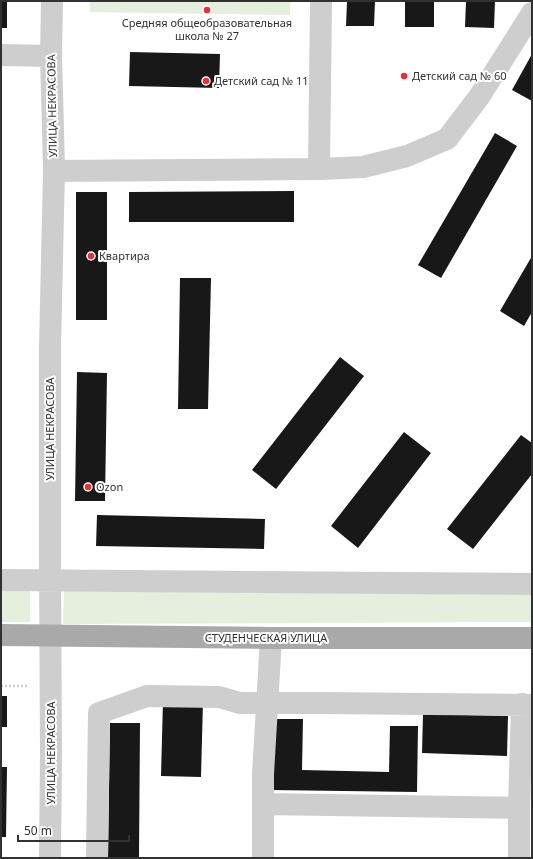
<svg xmlns="http://www.w3.org/2000/svg" width="533" height="859" viewBox="0 0 533 859" font-family="'Noto Sans',sans-serif">
<rect width="100%" height="100%" fill="#fff"/>
<path fill="#e6eede" d="M 90,1 L 290,1 L 290,15 L 90,12 Z
M 1,589 L 30,590 L 30,622 L 1,622 Z
M 64,589 L 532,591 L 532,622 L 63,624 Z"/>
<path fill="#181818" d="M 1,1 L 7,1 L 7,28 L 1,28 Z
M 347,1 L 375,1 L 374,26 L 346,26 Z
M 405,1 L 434,1 L 434,27 L 405,27 Z
M 466,1 L 495,1 L 494,28 L 465,27 Z
M 130,52 L 220,54 L 219,88 L 129,86 Z
M 532,54 L 532,101 L 512,90 Z
M 495,133 L 517,146 L 441,278 L 418,265 Z
M 294,191 L 294,222 L 129,222 L 129,192 Z
M 76,192 L 107,192 L 107,320 L 76,320 Z
M 532,256 L 532,312 L 524,326 L 500,311 Z
M 180,278 L 211,278 L 208,409 L 178,409 Z
M 340,357 L 364,376 L 276,489 L 252,470 Z
M 77,372 L 107,373 L 105,501 L 75,501 Z
M 404,432 L 431,453 L 358,548 L 331,526 Z
M 521,435 L 532,443 L 532,474 L 473,549 L 447,529 Z
M 97,515 L 265,519 L 264,549 L 96,546 Z
M 1,696 L 7,696 L 7,727 L 1,727 Z
M 163,700 L 203,701 L 201,777 L 161,776 Z
M 423,714 L 508,716 L 507,756 L 422,753 Z
M 272,719 L 303,719 L 302,770 L 389,772 L 390,726 L 418,726 L 417,792 L 270,790 Z
M 110,723 L 140,723 L 139,858 L 108,858 Z
M 1,767 L 7,767 L 6,837 L 1,837 Z"/>
<g fill="none" stroke-linecap="round" stroke-linejoin="round">
<path stroke="#cecece" stroke-width="2.5" stroke-dasharray="2 2" stroke-linecap="butt" d="M 1,686 L 29,686"/>
<path stroke="#cecece" stroke-width="22" d="M 1,55 L 51,56
M 319,169 L 321,1
M 54,171 L 319,169 L 363,167 L 407,156 L 447,139 L 479,97 L 532,13
M 1,580 L 532,584
M 263,804 L 519,808 L 522,704
M 519,808 L 519,858
M 50,858 L 51,754 L 50,559 L 50,347 L 54,171 L 53,130 L 51,56 L 52,1
M 97,858 L 99,713 L 147,696 L 219,697 L 240,703 L 320,703 L 532,705
M 263,858 L 263,774 L 271,638"/>
<path stroke="#a9a9a9" stroke-width="22" d="M 1,635 L 271,638 L 532,638"/>
</g>
<g fill="#ee2c35" stroke="#fff" stroke-width="1.5">
<circle cx="207" cy="10" r="4"/>
<circle cx="404" cy="76" r="4"/>
<circle cx="206" cy="81" r="4"/>
<circle cx="91" cy="256" r="4"/>
<circle cx="88" cy="487" r="4"/>
</g>
<g text-anchor="middle" stroke-width="4" stroke-linejoin="round" paint-order="stroke">
<g font-size="11" fill="#313131" stroke="#fff" text-anchor="start">
<text x="207" y="27" text-anchor="middle">Средняя общеобразовательная<tspan x="207" dy="13">школа № 27</tspan></text>
<text x="412" y="80">Детский сад № 60</text>
<text x="214" y="85">Детский сад № 11</text>
<text x="99" y="260">Квартира</text>
<text x="96" y="491">Ozon</text>
</g>
<g font-size="11" fill="#313131" stroke="#fff">
<text transform="translate(52 106) rotate(-91)" y="4">УЛИЦА НЕКРАСОВА</text>
<text transform="translate(50 429) rotate(-90)" y="4">УЛИЦА НЕКРАСОВА</text>
<text x="266" y="642">СТУДЕНЧЕСКАЯ УЛИЦА</text>
<text transform="translate(51 753) rotate(-90)" y="4">УЛИЦА НЕКРАСОВА</text>
</g>
</g>
<rect width="533" height="859" fill="none" stroke="#313131" stroke-width="4"/>
<path d="M18 835v6h111v-6" fill="none" stroke="#313131" stroke-width="2"/>
<text x="24" y="835" font-size="12" fill="#313131" stroke="#ffffff" stroke-width="3" paint-order="stroke">50 m</text>
</svg>
